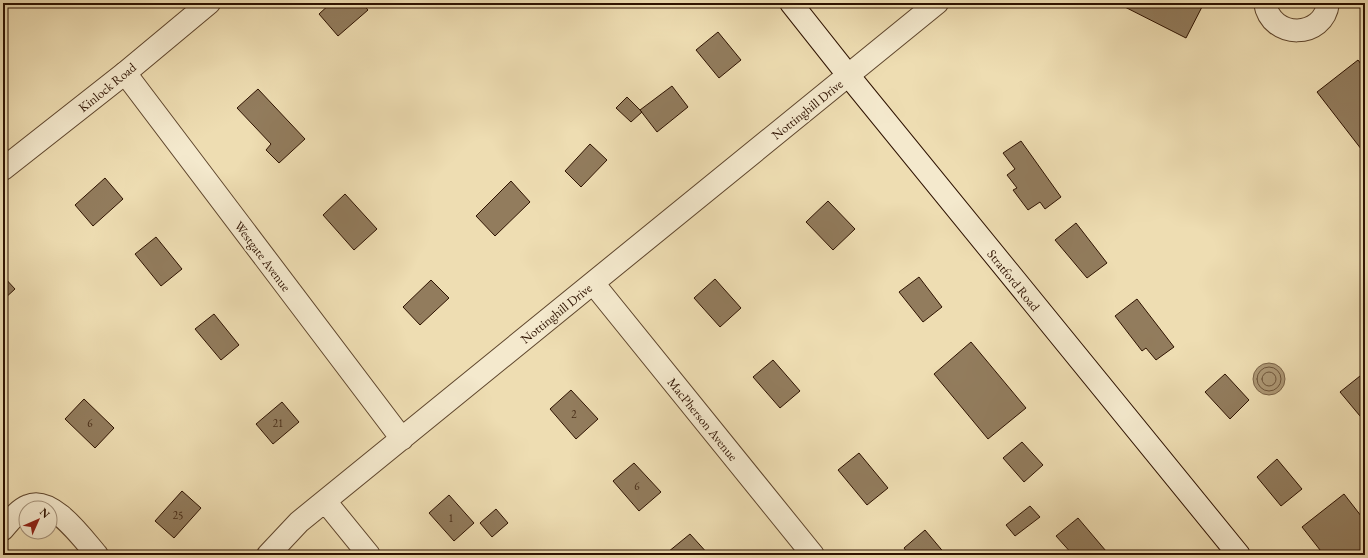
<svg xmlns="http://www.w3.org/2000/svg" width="1368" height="558" viewBox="0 0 1368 558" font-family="'EB Garamond',serif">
<rect width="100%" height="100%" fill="#eeddb2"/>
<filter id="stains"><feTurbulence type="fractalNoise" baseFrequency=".005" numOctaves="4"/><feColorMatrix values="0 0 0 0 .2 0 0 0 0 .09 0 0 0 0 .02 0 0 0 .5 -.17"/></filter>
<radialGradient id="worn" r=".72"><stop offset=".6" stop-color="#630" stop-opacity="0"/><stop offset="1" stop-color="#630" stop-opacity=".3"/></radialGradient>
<path fill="#ad9875" stroke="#7a6246" d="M1253 379a16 16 0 1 1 32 0a16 16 0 1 1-32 0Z"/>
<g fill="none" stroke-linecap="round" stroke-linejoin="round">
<path stroke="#6e553a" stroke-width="1" d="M1257 379a12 12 0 1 1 24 0a12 12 0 1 1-24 0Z
M1262 379a7 7 0 1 1 14 0a7 7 0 1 1-14 0Z"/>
</g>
<path fill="#927c5d" stroke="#2e1200" d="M 331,3 L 362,3 L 368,10 L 338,36 L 319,14 Z
M 1117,3 L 1204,3 L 1186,38 Z
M 718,32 L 741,60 L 719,78 L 696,50 Z
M 1358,60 L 1365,69 L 1365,154 L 1317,92 Z
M 672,86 L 688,107 L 657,132 L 640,110 Z
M 258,89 L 305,139 L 279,163 L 266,150 L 271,144 L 237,108 Z
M 627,97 L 642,112 L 631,122 L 616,108 Z
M 1021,141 L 1061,197 L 1045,209 L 1040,202 L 1028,210 L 1013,190 L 1017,188 L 1007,175 L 1015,169 L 1003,153 Z
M 590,144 L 607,160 L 581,187 L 565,171 Z
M 105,178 L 123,199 L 93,226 L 75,205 Z
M 511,181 L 530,202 L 495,236 L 476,216 Z
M 345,194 L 377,229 L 354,250 L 323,215 Z
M 828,201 L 855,229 L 833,250 L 806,222 Z
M 1076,223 L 1107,263 L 1087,278 L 1055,240 Z
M 156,237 L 182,269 L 161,286 L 135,254 Z
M 3,276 L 15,289 L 3,300 Z
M 919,277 L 942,307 L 923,322 L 899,292 Z
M 715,279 L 741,308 L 720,327 L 694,298 Z
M 431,280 L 449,298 L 420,325 L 403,307 Z
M 1137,299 L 1174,347 L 1156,360 L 1146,348 L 1142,351 L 1115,316 Z
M 214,314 L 239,345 L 221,360 L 195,329 Z
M 971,342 L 1026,408 L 988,439 L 934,374 Z
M 773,360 L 800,391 L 780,408 L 753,377 Z
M 1365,372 L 1365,422 L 1340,392 Z
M 1225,374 L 1249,400 L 1230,419 L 1205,392 Z
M 571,390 L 598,419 L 576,439 L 550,409 Z
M 84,399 L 114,428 L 95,448 L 65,419 Z
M 282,402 L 299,422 L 273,444 L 256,424 Z
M 1022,442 L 1043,465 L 1024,482 L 1003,458 Z
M 859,453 L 888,488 L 867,505 L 838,470 Z
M 1277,459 L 1302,489 L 1281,506 L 1257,477 Z
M 634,463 L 661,492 L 639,511 L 613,481 Z
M 182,491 L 201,508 L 174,538 L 155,521 Z
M 1344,494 L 1365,521 L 1365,555 L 1324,555 L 1302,527 Z
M 449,495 L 474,523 L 454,541 L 429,513 Z
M 1030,506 L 1040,517 L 1015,536 L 1006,525 Z
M 496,509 L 508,523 L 492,537 L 480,523 Z
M 1078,518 L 1106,551 L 1101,555 L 1073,555 L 1056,536 Z
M 925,530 L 946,555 L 909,555 L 904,548 Z
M 690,534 L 709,555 L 670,555 L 668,552 Z"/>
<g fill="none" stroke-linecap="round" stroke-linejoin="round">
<defs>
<path id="minor" d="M 1265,3 C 1271,40 1324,39 1328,3
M 125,73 L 402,439
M 593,283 L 813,555
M 325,501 L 369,555
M 3,529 C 10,521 18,510 28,506 C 52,495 83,539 97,555
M 268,555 L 299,522 L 937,3"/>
<path id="tertiary" d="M 3,169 L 125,73 L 209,3"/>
<path id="secondary" d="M 791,3 L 848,75 L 1239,555"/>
</defs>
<use href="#minor" stroke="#5e452c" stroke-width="24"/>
<use href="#tertiary" stroke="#5e452c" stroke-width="24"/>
<use href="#secondary" stroke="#2e1200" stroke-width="24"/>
<use href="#minor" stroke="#f4e9cd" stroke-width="22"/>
<use href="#tertiary" stroke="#f4e9cd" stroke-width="22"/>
<use href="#secondary" stroke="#f4e9cd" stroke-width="22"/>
</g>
<g text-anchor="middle" stroke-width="4" stroke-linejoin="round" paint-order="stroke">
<g font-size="11" fill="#472c17">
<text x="574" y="418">2</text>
<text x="90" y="427">6</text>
<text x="278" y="427">21</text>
<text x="637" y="490">6</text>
<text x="178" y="519">25</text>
<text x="451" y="522">1</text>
</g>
<g font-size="13" fill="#2e1200" stroke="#f4e9cd">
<text transform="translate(107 87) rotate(-39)" y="5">Kinlock Road</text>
<text transform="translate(807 109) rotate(-39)" y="5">Nottinghill Drive</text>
<text transform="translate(263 256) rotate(53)" y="5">Westgate Avenue</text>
<text transform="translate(1014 280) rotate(51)" y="5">Stratford Road</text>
<text transform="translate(556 313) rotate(-39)" y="5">Nottinghill Drive</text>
<text transform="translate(703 419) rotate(51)" y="5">MacPherson Avenue</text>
</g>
</g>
<rect width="1368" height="558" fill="none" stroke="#eeddb2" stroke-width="16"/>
<rect x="4" y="4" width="1360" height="550" fill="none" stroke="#2e1200" stroke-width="2"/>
<rect x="8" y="8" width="1352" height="542" fill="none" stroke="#2e1200"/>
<g transform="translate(38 520) rotate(45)"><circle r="19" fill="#f4e9cd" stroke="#a5937b"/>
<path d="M0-3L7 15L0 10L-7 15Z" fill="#8f2418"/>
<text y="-6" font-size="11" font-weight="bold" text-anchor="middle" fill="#2e1200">N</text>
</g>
<rect width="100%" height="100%" filter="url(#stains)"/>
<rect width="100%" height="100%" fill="url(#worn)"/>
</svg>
